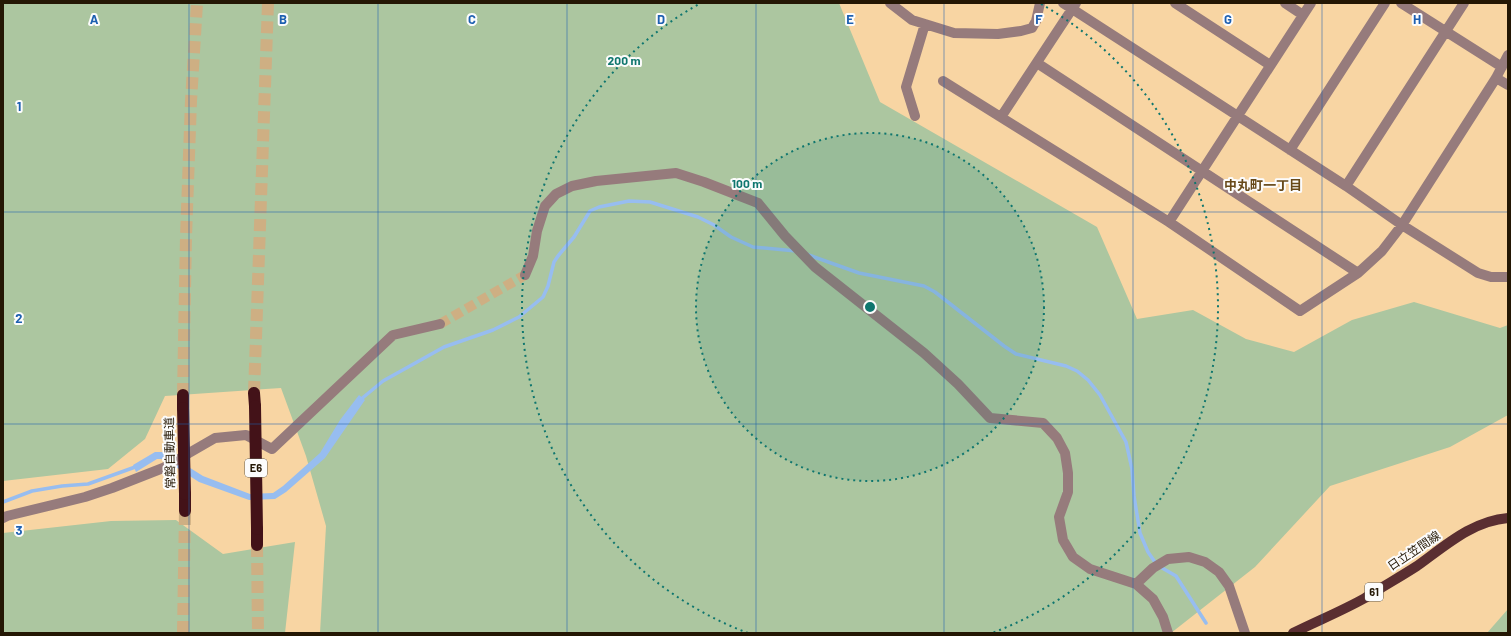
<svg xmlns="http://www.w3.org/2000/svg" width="1511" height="636" viewBox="0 0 1511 636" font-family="Barlow,'Noto Sans JP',sans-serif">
<rect width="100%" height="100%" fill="#f8d5a3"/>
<path fill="#acc6a0" d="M 3,3 L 839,3 L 880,102 L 1097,227 L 1137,319 L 1193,310 L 1246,339 L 1294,352 L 1352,320 L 1414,302 L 1500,328 L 1508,325 L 1508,415 L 1450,447 L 1330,486 L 1255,567 L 1171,633 L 320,633 L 326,526 L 306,456 L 281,388 L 165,396 L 145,439 L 108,469 L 3,481 Z
M 176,520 L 223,554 L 295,542 L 285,633 L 3,633 L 3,533 L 111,521 Z
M 1508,609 L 1508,633 L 1487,633 Z"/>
<path fill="#97bdf0" d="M 359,395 L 365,400 L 325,458 L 286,492 L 275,499 L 249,500 L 199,482 L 168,462 L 161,459 L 157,459 L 136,472 L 133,465 L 155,452 L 162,452 L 171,456 L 203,476 L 250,494 L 273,493 L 283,486 L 320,453 L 340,420 Z"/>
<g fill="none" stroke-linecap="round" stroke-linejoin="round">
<path stroke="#97bdf0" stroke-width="3.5" d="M 806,254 L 859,273 L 924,286 L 935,292 L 1004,346 L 1016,354 L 1066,366 L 1077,371 L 1088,380 L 1100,395 L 1126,442 L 1132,469 L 1134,496 L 1140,533 L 1148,552 L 1157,565 L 1176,576 L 1206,623
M 360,400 L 383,381 L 444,347 L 493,330 L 519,317 L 543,297 L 548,286 L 554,262 L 558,256 L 574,237 L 590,211 L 599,207 L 629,201 L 650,202 L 698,217 L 714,225 L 731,237 L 753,247 L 796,251
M 3,502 L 32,491 L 62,486 L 88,484 L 138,466"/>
<path stroke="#ceaf83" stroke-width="10" stroke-dasharray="10 5" stroke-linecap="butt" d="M 440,324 L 525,275"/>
<path stroke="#ceaf83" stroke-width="12" stroke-dasharray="12 6" stroke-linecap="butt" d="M 254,393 L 268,3
M 183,395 L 186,237 L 191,101 L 197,3
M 257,545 L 258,633
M 183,633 L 185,511"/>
<path stroke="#967b7c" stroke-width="10" d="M 890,3 L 912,20 L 954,33 L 998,34 L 1021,31 L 1032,28 L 1036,21 L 1040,3
M 1063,3 L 1346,186 L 1402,225 L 1478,273 L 1491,277 L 1508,277
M 1175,3 L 1270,65
M 1285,3 L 1303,15
M 1401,3 L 1502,67
M 1037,63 L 1358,273
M 1496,78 L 1508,85
M 943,81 L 1169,222 L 1300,311 L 1358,273 L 1382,251 L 1402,225 L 1496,78 L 1508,55
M 915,116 L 906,87 L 925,24
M 1001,117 L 1076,3
M 1290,150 L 1385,3
M 1346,186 L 1464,3
M 1169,222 L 1311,3
M 525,275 L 533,256 L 537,231 L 545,206 L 556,194 L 572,186 L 596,181 L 676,173 L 704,182 L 758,203 L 785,236 L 815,267 L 924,353 L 958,384 L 990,418 L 1043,423 L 1057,438 L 1065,453 L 1068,473 L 1068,492 L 1059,517 L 1063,540 L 1073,557 L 1090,569 L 1136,584 L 1153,599 L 1163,617 L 1168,633
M 3,518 L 7,516 L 85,497 L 112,488 L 163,468 L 215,438 L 246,435 L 272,449 L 393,335 L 440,324
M 1136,584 L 1153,568 L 1168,559 L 1189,557 L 1205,562 L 1219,572 L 1229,586 L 1245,633"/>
<path stroke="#5a2e31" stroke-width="10" d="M 1293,633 C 1317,621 1342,611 1365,598 C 1382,587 1400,577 1417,566 C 1445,546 1472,521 1508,518"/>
<path stroke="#431218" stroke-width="12" d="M 254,393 L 255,406
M 183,395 L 183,408
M 185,494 L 185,511
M 257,529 L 257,545"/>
<path stroke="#431218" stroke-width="12" d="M 255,406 L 257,529
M 183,408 L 185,494"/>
</g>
<path fill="none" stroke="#1e60b1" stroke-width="1" stroke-opacity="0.55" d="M 189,3 L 189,633M 378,3 L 378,633M 567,3 L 567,633M 756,3 L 756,633M 944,3 L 944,633M 1133,3 L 1133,633M 1322,3 L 1322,633M 3,212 L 1508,212M 3,424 L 1508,424"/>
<circle cx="870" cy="307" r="174" fill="#0f766e" fill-opacity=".12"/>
<g fill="none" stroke="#0f766e" stroke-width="2" stroke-dasharray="2 4">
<circle cx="870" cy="307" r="174"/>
<path d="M748 633A348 348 0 0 1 699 4M1041 4A348 348 0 0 1 992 633"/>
</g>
<g text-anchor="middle" stroke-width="4" stroke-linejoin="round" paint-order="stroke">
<g fill="#fcfcfc" stroke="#655c4e" stroke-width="1">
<rect x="245" y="459" width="22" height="18" rx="3"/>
<rect x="1365" y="583" width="18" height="18" rx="3"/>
</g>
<g font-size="11" font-weight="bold" fill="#241704">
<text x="256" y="472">E6</text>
<text x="1374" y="596">61</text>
</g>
<g font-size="12" fill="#241704" stroke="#fcfcfc">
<text transform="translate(170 453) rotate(-91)" y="4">常磐自動車道</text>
<text transform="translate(1414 551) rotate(-34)" y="4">日立笠間線</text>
</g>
<g font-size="13" font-weight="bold" fill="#674919" stroke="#fcfcfc">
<text x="1263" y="190">中丸町一丁目</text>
</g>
</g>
<g font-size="13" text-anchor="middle" font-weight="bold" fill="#1e60b1" stroke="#fcfcfc" stroke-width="4" stroke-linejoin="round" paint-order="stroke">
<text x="94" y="24">A</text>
<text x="283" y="24">B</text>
<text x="472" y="24">C</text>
<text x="661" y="24">D</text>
<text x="850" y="24">E</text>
<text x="1039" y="24">F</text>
<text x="1228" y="24">G</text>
<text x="1417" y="24">H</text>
<text x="19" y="111">1</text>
<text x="19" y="323">2</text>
<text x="19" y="535">3</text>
</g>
<circle cx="870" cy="307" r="6" fill="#0f766e" stroke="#fcfcfc" stroke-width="2"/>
<g font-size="12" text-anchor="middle" font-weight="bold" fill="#0f766e" stroke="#fcfcfc" stroke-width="4" stroke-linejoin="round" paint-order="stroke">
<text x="624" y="65">200 m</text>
<text x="747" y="188">100 m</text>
</g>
<rect width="1511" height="636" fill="none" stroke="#241704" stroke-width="8"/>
</svg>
